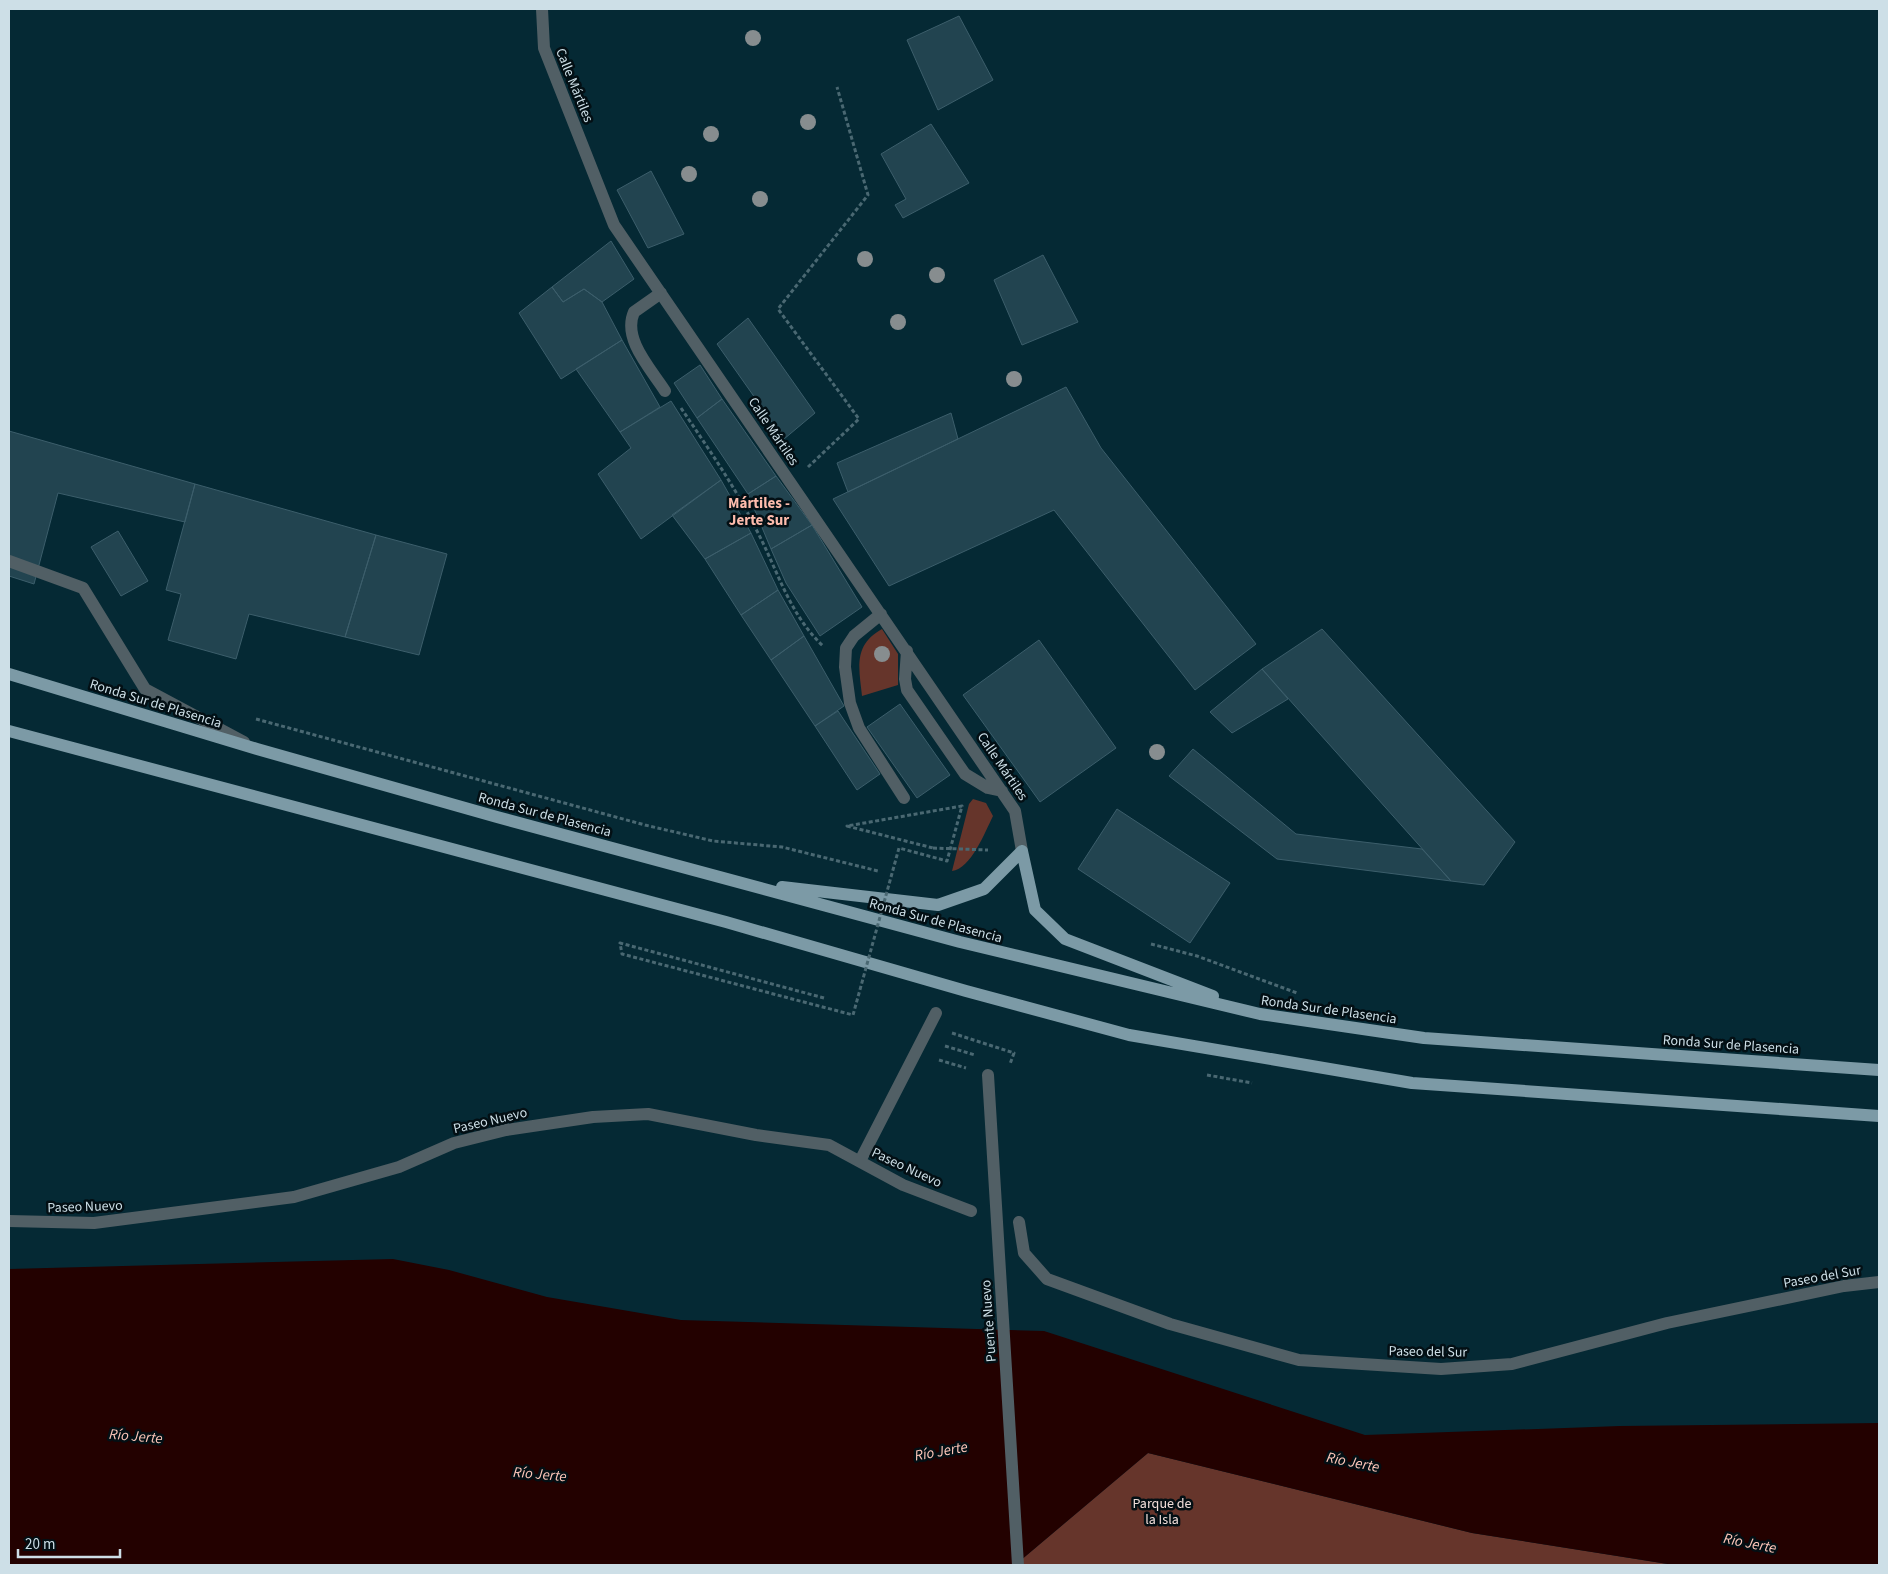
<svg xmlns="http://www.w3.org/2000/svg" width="1888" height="1574" viewBox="0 0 1888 1574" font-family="'Source Sans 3',sans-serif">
<rect width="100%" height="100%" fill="#052934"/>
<path fill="#66352b" d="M 882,629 L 898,654 L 898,685 L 862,696 C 859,668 853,645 882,629 Z
M 973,799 L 986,803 L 993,816 C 985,832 971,869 952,871 L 969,804 Z
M 1148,1453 L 1472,1533 L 1674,1565 L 1015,1565 Z"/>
<path fill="#230100" d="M 393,1259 L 449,1270 L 547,1297 L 681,1320 L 1044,1331 L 1365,1435 L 1620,1426 L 1879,1423 L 1879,1565 L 1674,1565 L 1472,1533 L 1148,1453 L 1015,1565 L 9,1565 L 9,1269 Z"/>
<path fill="#224450" stroke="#3c5e6b" d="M 959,16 L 993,80 L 938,110 L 907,40 Z
M 931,124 L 969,183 L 903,218 L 895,205 L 906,199 L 881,154 Z
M 651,171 L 684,234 L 648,248 L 617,190 Z
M 611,241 L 634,279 L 602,302 L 584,289 L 563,302 L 552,287 Z
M 1043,255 L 1078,322 L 1022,345 L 994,280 Z
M 552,287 L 563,302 L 584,289 L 602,302 L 622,340 L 561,379 L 519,313 Z
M 748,318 L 815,413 L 784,439 L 717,344 Z
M 622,340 L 660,407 L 620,432 L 576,369 Z
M 700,365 L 722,399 L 697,418 L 674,383 Z
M 1066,387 L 1101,448 L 1256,644 L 1195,690 L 1054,510 L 889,586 L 833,499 Z
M 722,399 L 776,476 L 748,494 L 697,418 Z
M 671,401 L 721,480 L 641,539 L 598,474 L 631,448 L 620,432 Z
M 951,413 L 958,439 L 848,492 L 837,463 Z
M 9,431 L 195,484 L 185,522 L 58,493 L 34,584 L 9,576 Z
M 776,476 L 812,525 L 771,549 L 748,494 Z
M 721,480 L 751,533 L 705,559 L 672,515 Z
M 195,484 L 376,535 L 345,637 L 249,614 L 236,659 L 168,640 L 181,594 L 166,590 Z
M 812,525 L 862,607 L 820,636 L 786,583 L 771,549 Z
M 118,531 L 148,581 L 121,596 L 91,547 Z
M 751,533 L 778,590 L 741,615 L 705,559 Z
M 376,535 L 447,554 L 419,655 L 345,637 Z
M 778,590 L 804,636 L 771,660 L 741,615 Z
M 1322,629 L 1515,842 L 1484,885 L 1451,881 L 1262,669 Z
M 804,636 L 844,706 L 815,726 L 771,660 Z
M 1039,640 L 1116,748 L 1040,802 L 963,695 Z
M 1262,669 L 1288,699 L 1232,733 L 1210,712 Z
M 900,704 L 950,775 L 917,798 L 867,727 Z
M 838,711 L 880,774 L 857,790 L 815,726 Z
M 1193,749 L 1296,834 L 1422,849 L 1451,881 L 1277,859 L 1169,776 Z
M 1117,809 L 1230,883 L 1190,943 L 1078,869 Z"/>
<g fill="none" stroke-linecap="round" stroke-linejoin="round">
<path stroke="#4a6872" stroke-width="3" stroke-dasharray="4 2.5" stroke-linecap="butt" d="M 681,408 C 708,448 736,488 757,531 C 778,571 789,614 823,646
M 808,467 L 859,419 L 778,309 L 868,195 L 837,87
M 256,719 L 645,825 L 713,841 L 782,847 L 878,871
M 933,848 L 988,850
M 1151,944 L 1197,956 L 1297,993
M 952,1033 L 1014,1053 L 1010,1064
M 945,1046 L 975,1055
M 939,1060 L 966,1068
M 1207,1075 L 1252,1083"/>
<path stroke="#515f65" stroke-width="12" d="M 9,561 L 83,588 L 145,689 L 244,742"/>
<path stroke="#515f65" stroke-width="12" d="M 542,9 L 544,48 L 614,225 L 1015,811 L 1022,851
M 661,293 L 634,312 C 622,339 651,369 665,391
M 881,614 L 854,636 L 846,648 L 845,667 L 850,703 L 859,728 L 904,798
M 907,651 L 905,679 L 907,690 L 965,774 L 988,788 L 1002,791
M 860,1161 L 936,1013
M 9,1221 L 94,1223 L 294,1197 L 399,1167 L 454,1143 L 506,1130 L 593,1117 L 648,1114 L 756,1135 L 829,1145 L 903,1185 L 971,1211
M 1019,1222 L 1024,1253 L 1047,1279 L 1170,1324 L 1299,1360 L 1441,1369 L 1512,1364 L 1667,1323 L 1844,1286 L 1879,1282"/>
<path stroke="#7c9aa6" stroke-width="12" d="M 9,674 L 257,749 L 497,817 L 960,942 L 1260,1014 L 1424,1038 L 1879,1070
M 9,731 L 726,922 L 966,991 L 1129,1035 L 1412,1083 L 1879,1116
M 1022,851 L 1035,910 L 1065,939 L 1213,996
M 782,887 L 938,905 L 984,889 L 1022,851"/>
<path stroke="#4a6872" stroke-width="3" stroke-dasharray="4 2.5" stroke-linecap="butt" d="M 824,998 L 620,943 L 622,954 L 853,1015 L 899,848 L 947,861 L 962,806 L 847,826 L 933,848"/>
<path stroke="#515f65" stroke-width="12" d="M 988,1075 L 1018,1565"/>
</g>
<g fill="#878d8f">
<circle cx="753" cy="38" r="8"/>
<circle cx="808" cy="122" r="8"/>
<circle cx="711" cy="134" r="8"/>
<circle cx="689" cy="174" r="8"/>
<circle cx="760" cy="199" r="8"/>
<circle cx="865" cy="259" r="8"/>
<circle cx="937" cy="275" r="8"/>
<circle cx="898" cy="322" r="8"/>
<circle cx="1014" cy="379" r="8"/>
<circle cx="882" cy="654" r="8"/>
<circle cx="1157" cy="752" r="8"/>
</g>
<g text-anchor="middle" stroke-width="5" stroke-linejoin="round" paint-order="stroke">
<g font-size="14" fill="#cddfe7" stroke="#030f14">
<text transform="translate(575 85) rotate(68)" y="5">Calle Mártiles</text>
<text transform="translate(774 431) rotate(56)" y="5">Calle Mártiles</text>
<text transform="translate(156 703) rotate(17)" y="5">Ronda Sur de Plasencia</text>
<text transform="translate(1003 766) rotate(56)" y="5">Calle Mártiles</text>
<text transform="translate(545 814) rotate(15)" y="5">Ronda Sur de Plasencia</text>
<text transform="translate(936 920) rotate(15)" y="5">Ronda Sur de Plasencia</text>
<text transform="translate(1329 1009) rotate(8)" y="5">Ronda Sur de Plasencia</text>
<text transform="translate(1731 1044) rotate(4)" y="5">Ronda Sur de Plasencia</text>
<text transform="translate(490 1120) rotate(-13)" y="5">Paseo Nuevo</text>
<text transform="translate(907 1167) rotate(25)" y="5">Paseo Nuevo</text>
<text transform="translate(85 1206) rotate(-2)" y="5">Paseo Nuevo</text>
<text transform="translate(1822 1276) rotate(-10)" y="5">Paseo del Sur</text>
<text transform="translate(988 1321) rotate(-94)" y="5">Puente Nuevo</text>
<text transform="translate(1428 1351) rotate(1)" y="5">Paseo del Sur</text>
</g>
<g font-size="14" fill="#f1deda" stroke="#030f14">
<text x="1162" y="1508">Parque de<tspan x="1162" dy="16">la Isla</tspan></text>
</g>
<g font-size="15" font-weight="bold" fill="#fdbbac" stroke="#030f14">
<text x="759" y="508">Mártiles -<tspan x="759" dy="17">Jerte Sur</tspan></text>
</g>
<g font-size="15" font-style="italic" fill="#fdc6b9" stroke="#030f14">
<text transform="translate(136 1436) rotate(5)" y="5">Río Jerte</text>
<text transform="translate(941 1451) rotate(-10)" y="5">Río Jerte</text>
<text transform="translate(1353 1462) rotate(11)" y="5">Río Jerte</text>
<text transform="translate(540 1474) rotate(5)" y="5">Río Jerte</text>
<text transform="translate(1750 1543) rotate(11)" y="5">Río Jerte</text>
</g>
</g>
<rect width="1888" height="1574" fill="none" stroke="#cddfe7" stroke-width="20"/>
<path d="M18 1549v8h102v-8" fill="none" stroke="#cddfe7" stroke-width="2.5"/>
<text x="25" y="1549" font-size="15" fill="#cddfe7" stroke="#030f14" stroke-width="4" paint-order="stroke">20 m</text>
</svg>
